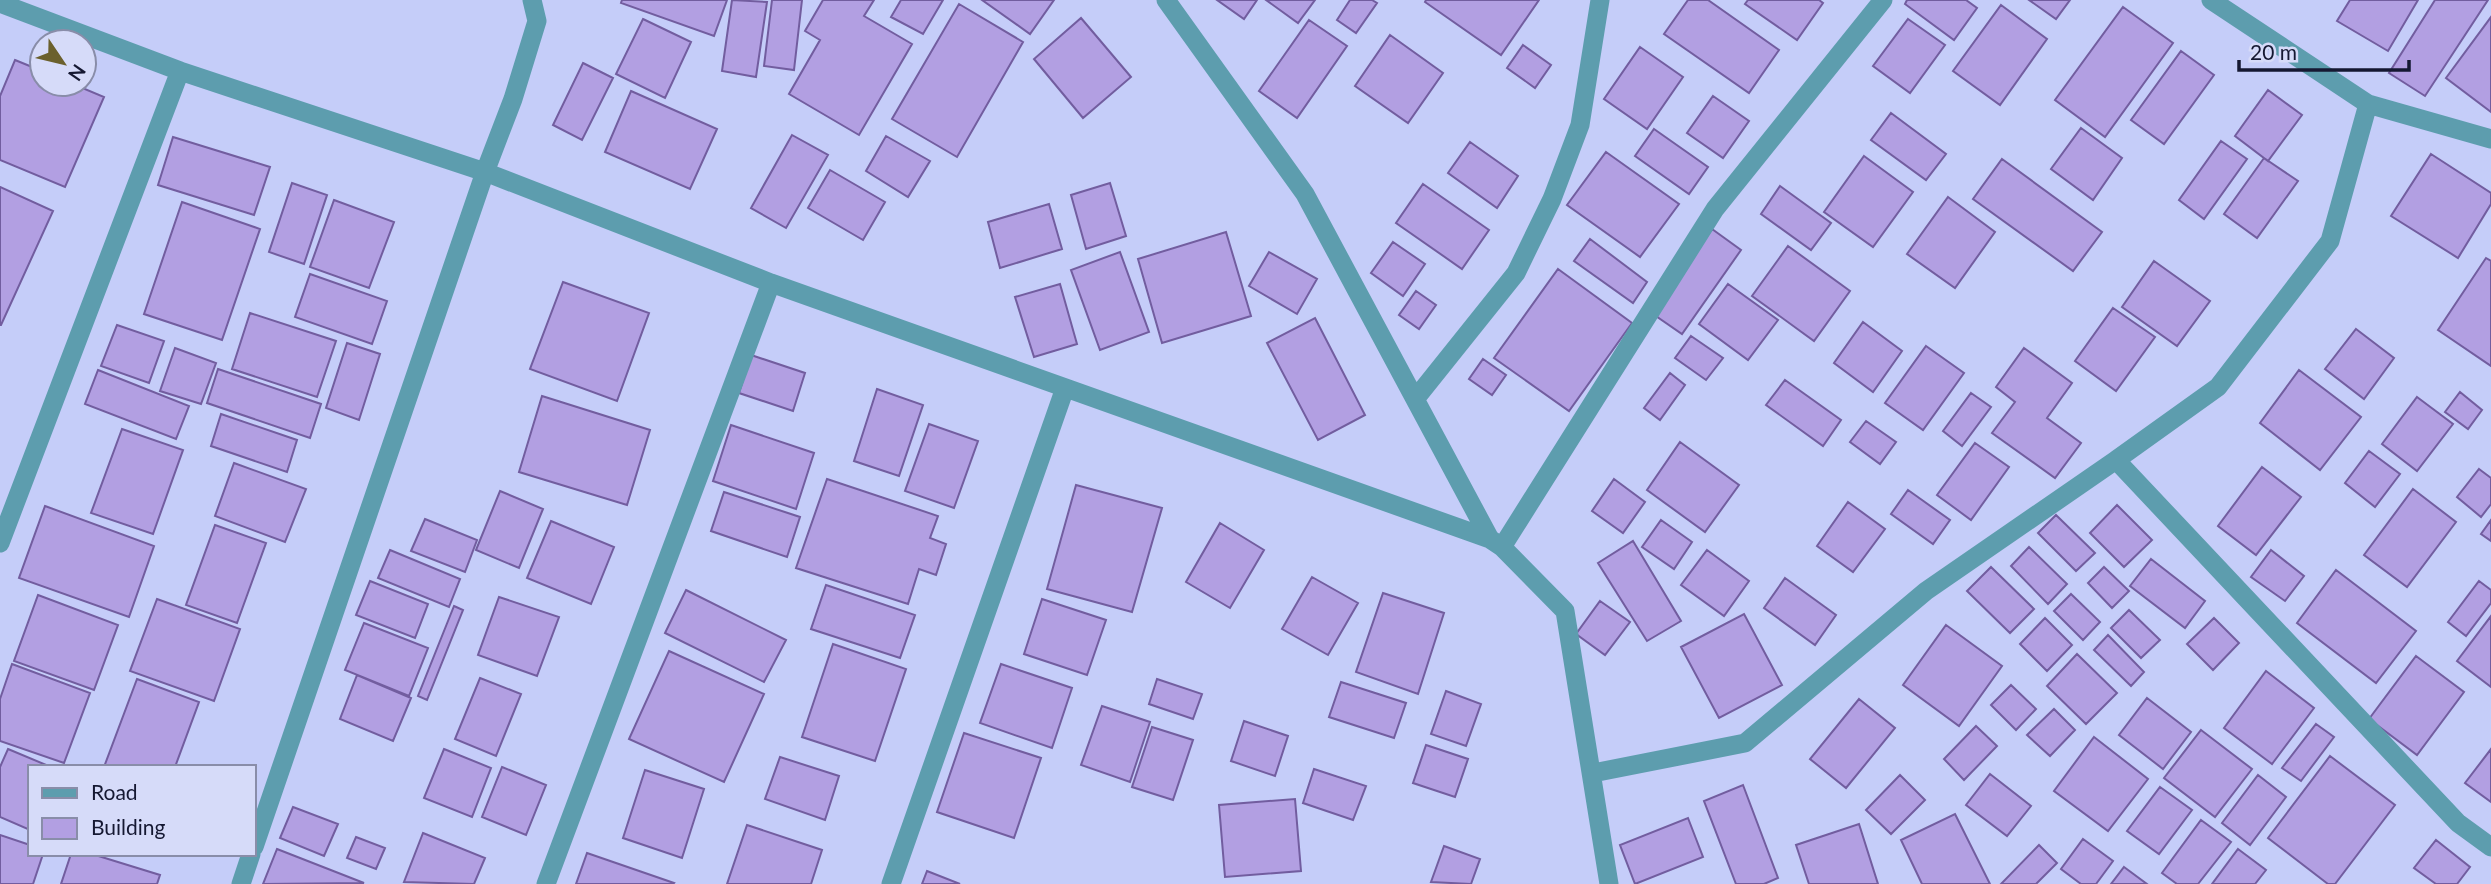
<svg xmlns="http://www.w3.org/2000/svg" width="2491" height="884" viewBox="0 0 2491 884" font-family="Lato,sans-serif">
<rect width="100%" height="100%" fill="#c5cdf9"/>
<path fill="#b29fe2" stroke="#725d9f" stroke-width="2" d="M 622,0 L 727,0 L 714,36 L 621,3 Z
M 732,0 L 767,2 L 756,77 L 722,71 Z
M 772,0 L 802,0 L 794,70 L 764,66 Z
M 823,0 L 874,0 L 864,16 L 912,44 L 859,135 L 789,94 L 820,40 L 805,31 Z
M 901,0 L 943,0 L 923,34 L 891,17 Z
M 982,0 L 1054,0 L 1030,34 Z
M 1217,0 L 1257,0 L 1244,19 Z
M 1266,0 L 1315,0 L 1298,23 Z
M 1350,0 L 1372,0 L 1377,3 L 1356,33 L 1337,20 Z
M 1426,0 L 1539,0 L 1501,55 L 1425,2 Z
M 1688,0 L 1708,0 L 1779,50 L 1749,93 L 1664,34 Z
M 1748,0 L 1819,0 L 1823,3 L 1797,40 L 1745,4 Z
M 1907,0 L 1966,0 L 1977,8 L 1954,40 L 1905,4 Z
M 2029,0 L 2070,0 L 2056,19 Z
M 2350,0 L 2418,0 L 2388,51 L 2337,21 Z
M 2435,0 L 2488,0 L 2425,96 L 2389,73 Z
M 959,4 L 1023,42 L 957,157 L 892,119 Z
M 2001,5 L 2047,39 L 2000,105 L 1953,71 Z
M 2123,7 L 2173,43 L 2105,137 L 2055,100 Z
M 2491,17 L 2491,112 L 2446,78 Z
M 1081,18 L 1131,77 L 1083,118 L 1034,59 Z
M 643,19 L 691,42 L 665,98 L 616,74 Z
M 1908,19 L 1945,45 L 1910,93 L 1873,66 Z
M 1309,20 L 1347,46 L 1297,118 L 1259,91 Z
M 1390,35 L 1443,73 L 1408,123 L 1355,86 Z
M 1523,45 L 1551,65 L 1535,88 L 1507,68 Z
M 1640,47 L 1683,77 L 1647,129 L 1604,99 Z
M 2181,51 L 2214,75 L 2164,144 L 2131,120 Z
M 15,60 L 42,71 L 42,84 L 73,84 L 104,97 L 65,187 L 0,160 L 0,96 Z
M 583,63 L 613,78 L 582,140 L 553,125 Z
M 2268,90 L 2302,115 L 2268,161 L 2235,136 Z
M 631,91 L 717,129 L 690,189 L 605,152 Z
M 1713,96 L 1749,121 L 1723,158 L 1687,133 Z
M 1891,113 L 1946,154 L 1926,180 L 1871,140 Z
M 2081,128 L 2122,158 L 2093,200 L 2051,169 Z
M 1654,129 L 1708,167 L 1689,194 L 1635,156 Z
M 792,135 L 828,155 L 786,228 L 751,208 Z
M 886,136 L 930,161 L 908,197 L 866,171 Z
M 173,137 L 270,167 L 254,215 L 158,185 Z
M 2221,141 L 2247,159 L 2204,219 L 2179,200 Z
M 1470,142 L 1518,176 L 1497,208 L 1448,173 Z
M 1606,152 L 1679,204 L 1640,257 L 1567,205 Z
M 2431,154 L 2491,193 L 2491,204 L 2458,258 L 2391,216 Z
M 1864,156 L 1913,192 L 1873,247 L 1824,212 Z
M 2264,158 L 2298,181 L 2257,238 L 2224,214 Z
M 2002,159 L 2102,232 L 2073,271 L 1973,199 Z
M 830,170 L 885,202 L 863,240 L 808,208 Z
M 292,183 L 327,195 L 304,264 L 269,252 Z
M 1110,183 L 1126,236 L 1086,249 L 1071,195 Z
M 1423,184 L 1489,230 L 1462,269 L 1396,223 Z
M 1780,186 L 1831,223 L 1811,250 L 1761,214 Z
M 0,187 L 53,211 L 1,325 L 0,325 Z
M 1948,197 L 1995,232 L 1955,288 L 1907,254 Z
M 334,200 L 394,222 L 369,288 L 310,267 Z
M 182,202 L 260,229 L 222,340 L 144,314 Z
M 1049,204 L 1062,249 L 1000,268 L 988,222 Z
M 1712,229 L 1741,250 L 1682,334 L 1653,314 Z
M 1226,232 L 1251,316 L 1162,343 L 1138,259 Z
M 1590,239 L 1647,282 L 1633,303 L 1574,261 Z
M 1393,242 L 1425,264 L 1403,296 L 1371,273 Z
M 1788,246 L 1850,291 L 1814,341 L 1752,296 Z
M 1120,252 L 1149,332 L 1100,350 L 1071,270 Z
M 1269,252 L 1317,279 L 1297,314 L 1249,286 Z
M 2486,258 L 2491,261 L 2491,366 L 2438,330 Z
M 2154,261 L 2210,301 L 2177,346 L 2122,307 Z
M 1558,269 L 1632,323 L 1569,411 L 1494,358 Z
M 310,274 L 387,301 L 372,344 L 295,317 Z
M 563,282 L 649,313 L 617,401 L 530,369 Z
M 1060,284 L 1077,344 L 1034,357 L 1015,297 Z
M 1728,284 L 1778,320 L 1748,360 L 1699,324 Z
M 1416,291 L 1436,305 L 1419,329 L 1399,315 Z
M 2113,308 L 2155,337 L 2116,391 L 2075,361 Z
M 250,313 L 336,341 L 317,397 L 232,369 Z
M 1315,318 L 1365,415 L 1318,440 L 1267,343 Z
M 1863,322 L 1902,351 L 1873,392 L 1834,363 Z
M 117,325 L 164,341 L 149,383 L 101,366 Z
M 2356,329 L 2394,358 L 2364,399 L 2325,369 Z
M 1691,336 L 1723,358 L 1706,380 L 1675,358 Z
M 347,343 L 380,354 L 359,420 L 326,408 Z
M 1926,346 L 1964,373 L 1923,430 L 1885,403 Z
M 175,348 L 216,363 L 201,404 L 160,391 Z
M 2024,348 L 2072,383 L 2047,418 L 2081,443 L 2055,478 L 1992,433 L 2015,402 L 1996,387 Z
M 751,355 L 805,373 L 793,411 L 739,393 Z
M 1483,359 L 1506,375 L 1492,395 L 1469,379 Z
M 218,369 L 321,404 L 310,438 L 207,403 Z
M 98,370 L 189,406 L 176,439 L 85,404 Z
M 2299,370 L 2361,417 L 2320,470 L 2260,423 Z
M 1670,373 L 1685,385 L 1660,420 L 1644,408 Z
M 1785,380 L 1841,420 L 1823,446 L 1766,405 Z
M 877,389 L 923,405 L 899,476 L 854,461 Z
M 2460,392 L 2482,410 L 2468,429 L 2445,412 Z
M 1971,393 L 1991,407 L 1962,446 L 1943,431 Z
M 542,396 L 650,430 L 627,505 L 519,472 Z
M 2417,397 L 2453,424 L 2417,471 L 2382,444 Z
M 221,414 L 297,440 L 287,472 L 211,446 Z
M 1866,421 L 1896,442 L 1880,464 L 1850,442 Z
M 929,424 L 978,441 L 954,508 L 905,491 Z
M 731,425 L 814,453 L 796,509 L 713,481 Z
M 122,429 L 183,450 L 153,534 L 91,513 Z
M 1680,442 L 1739,485 L 1705,532 L 1647,490 Z
M 1975,443 L 2009,467 L 1971,520 L 1937,495 Z
M 2369,451 L 2400,474 L 2375,507 L 2345,483 Z
M 234,463 L 306,489 L 285,542 L 215,516 Z
M 2262,467 L 2301,497 L 2256,555 L 2218,526 Z
M 2479,469 L 2491,478 L 2491,504 L 2481,517 L 2457,497 Z
M 827,479 L 938,516 L 930,538 L 946,544 L 936,575 L 919,569 L 908,604 L 796,568 Z
M 1614,479 L 1645,502 L 1623,533 L 1592,511 Z
M 1076,485 L 1162,508 L 1132,612 L 1047,589 Z
M 2413,489 L 2456,522 L 2407,587 L 2364,555 Z
M 1908,490 L 1950,520 L 1933,544 L 1891,514 Z
M 500,491 L 543,509 L 519,568 L 476,550 Z
M 724,492 L 800,517 L 787,557 L 711,531 Z
M 1848,502 L 1885,529 L 1853,572 L 1817,546 Z
M 2117,505 L 2152,540 L 2124,567 L 2090,533 Z
M 45,506 L 154,546 L 129,617 L 19,578 Z
M 2056,515 L 2095,553 L 2076,571 L 2038,533 Z
M 425,519 L 477,540 L 465,572 L 411,551 Z
M 1661,520 L 1692,542 L 1674,569 L 1642,547 Z
M 2491,520 L 2491,541 L 2481,534 Z
M 551,521 L 614,547 L 591,604 L 527,578 Z
M 1220,523 L 1264,550 L 1230,608 L 1186,582 Z
M 215,525 L 266,543 L 237,623 L 186,605 Z
M 1633,541 L 1681,621 L 1647,641 L 1598,563 Z
M 2029,547 L 2067,584 L 2048,604 L 2011,566 Z
M 390,550 L 460,579 L 449,607 L 378,578 Z
M 1707,550 L 1749,581 L 1724,616 L 1681,585 Z
M 2271,550 L 2304,576 L 2285,601 L 2251,577 Z
M 2151,559 L 2205,601 L 2185,628 L 2130,586 Z
M 1991,567 L 2034,609 L 2010,633 L 1967,591 Z
M 2104,567 L 2129,591 L 2112,608 L 2088,583 Z
M 2336,570 L 2416,631 L 2376,683 L 2297,623 Z
M 1312,577 L 1358,603 L 1328,655 L 1282,629 Z
M 1785,578 L 1836,615 L 1815,645 L 1764,608 Z
M 370,581 L 428,604 L 415,638 L 356,615 Z
M 2479,581 L 2491,590 L 2491,603 L 2466,636 L 2448,622 Z
M 826,585 L 915,615 L 900,658 L 811,629 Z
M 686,590 L 786,640 L 764,682 L 665,633 Z
M 1383,593 L 1444,613 L 1418,694 L 1356,672 Z
M 2071,594 L 2100,622 L 2083,640 L 2054,611 Z
M 38,595 L 118,625 L 94,690 L 14,661 Z
M 499,597 L 559,617 L 537,676 L 478,655 Z
M 157,599 L 240,629 L 214,701 L 130,671 Z
M 1042,599 L 1106,620 L 1087,675 L 1024,654 Z
M 1600,601 L 1630,622 L 1605,655 L 1576,634 Z
M 454,606 L 463,610 L 427,700 L 418,696 Z
M 2129,610 L 2160,640 L 2141,658 L 2111,628 Z
M 1744,614 L 1782,685 L 1719,718 L 1681,647 Z
M 2491,616 L 2491,687 L 2457,661 Z
M 2045,618 L 2072,645 L 2047,671 L 2020,644 Z
M 2214,618 L 2239,643 L 2213,670 L 2187,644 Z
M 364,623 L 428,648 L 409,696 L 345,670 Z
M 1946,625 L 2002,666 L 1959,726 L 1903,685 Z
M 2108,635 L 2144,672 L 2131,686 L 2094,650 Z
M 833,644 L 906,669 L 875,761 L 802,737 Z
M 669,651 L 764,694 L 724,782 L 629,739 Z
M 2077,654 L 2117,693 L 2086,724 L 2047,686 Z
M 2416,656 L 2464,692 L 2417,755 L 2369,719 Z
M 12,664 L 90,693 L 64,763 L 0,741 L 0,699 Z
M 1001,664 L 1072,688 L 1052,748 L 980,723 Z
M 2266,671 L 2314,708 L 2272,764 L 2224,728 Z
M 357,675 L 411,698 L 393,741 L 340,719 Z
M 480,678 L 521,694 L 496,756 L 455,739 Z
M 137,679 L 199,702 L 175,767 L 104,767 Z
M 1157,679 L 1202,694 L 1193,719 L 1149,704 Z
M 1341,682 L 1406,703 L 1394,738 L 1329,717 Z
M 2011,685 L 2036,709 L 2016,730 L 1991,705 Z
M 1446,691 L 1481,704 L 1466,746 L 1431,734 Z
M 2147,698 L 2191,732 L 2163,769 L 2119,735 Z
M 1859,699 L 1895,728 L 1846,788 L 1810,759 Z
M 1102,706 L 1150,722 L 1130,782 L 1081,765 Z
M 2054,709 L 2075,730 L 2050,756 L 2027,735 Z
M 1244,721 L 1288,736 L 1275,776 L 1231,761 Z
M 2316,724 L 2334,737 L 2301,781 L 2282,768 Z
M 1976,726 L 1997,746 L 1964,780 L 1944,759 Z
M 1152,727 L 1193,740 L 1173,800 L 1132,787 Z
M 2201,730 L 2252,769 L 2215,817 L 2164,778 Z
M 964,733 L 1041,758 L 1014,838 L 937,812 Z
M 2094,737 L 2148,779 L 2108,831 L 2054,791 Z
M 1426,745 L 1468,759 L 1455,797 L 1413,783 Z
M 8,749 L 51,767 L 30,767 L 30,830 L 0,817 L 0,767 Z
M 444,749 L 491,768 L 472,817 L 424,798 Z
M 2491,749 L 2491,802 L 2465,783 Z
M 2330,756 L 2395,805 L 2335,884 L 2328,884 L 2268,838 Z
M 780,757 L 839,776 L 825,820 L 765,799 Z
M 502,767 L 546,785 L 526,835 L 482,817 Z
M 1314,769 L 1366,786 L 1353,820 L 1303,803 Z
M 645,770 L 704,789 L 682,858 L 623,838 Z
M 1990,774 L 2031,806 L 2007,836 L 1966,805 Z
M 1900,775 L 1925,800 L 1891,834 L 1866,810 Z
M 2258,775 L 2286,797 L 2250,845 L 2222,823 Z
M 1743,785 L 1778,878 L 1764,884 L 1736,884 L 1704,801 Z
M 2160,787 L 2192,810 L 2159,854 L 2127,831 Z
M 1295,799 L 1301,871 L 1225,877 L 1219,805 Z
M 293,807 L 338,824 L 324,856 L 280,838 Z
M 1955,814 L 1990,884 L 1922,884 L 1901,840 Z
M 1688,818 L 1703,857 L 1635,884 L 1620,845 Z
M 2201,820 L 2231,842 L 2198,884 L 2177,884 L 2162,873 Z
M 1859,824 L 1878,884 L 1809,884 L 1796,845 Z
M 747,825 L 822,850 L 811,884 L 727,884 Z
M 423,833 L 485,858 L 474,884 L 404,882 Z
M 0,835 L 30,845 L 30,854 L 43,854 L 33,884 L 0,884 Z
M 356,837 L 385,848 L 376,869 L 347,858 Z
M 2083,839 L 2113,861 L 2096,884 L 2081,884 L 2061,869 Z
M 2436,840 L 2470,867 L 2457,884 L 2436,884 L 2414,868 Z
M 2039,845 L 2057,863 L 2036,884 L 2001,884 Z
M 1444,846 L 1480,859 L 1471,884 L 1431,882 Z
M 277,849 L 364,883 L 263,884 Z
M 2238,849 L 2266,870 L 2255,884 L 2212,884 Z
M 587,853 L 674,883 L 673,884 L 576,884 Z
M 71,854 L 92,854 L 160,875 L 157,884 L 61,884 Z
M 2124,867 L 2147,884 L 2111,884 Z
M 927,871 L 960,884 L 922,884 Z"/>
<g fill="none" stroke-linecap="round" stroke-linejoin="round">
<path stroke="#5d9dae" stroke-width="19" d="M 1166,0 L 1305,194 L 1490,539
M 2211,0 L 2368,104 L 2491,139
M 0,3 L 180,71 L 485,172 L 771,283 L 1490,539 L 1502,547 L 1565,611 L 1609,884
M 2368,104 L 2330,241 L 2218,387 L 2116,460 L 2458,823 L 2491,847
M 1416,398 L 1516,273 L 1552,199 L 1580,125 L 1600,0
M 0,543 L 180,71
M 1502,547 L 1715,209 L 1883,0
M 1593,773 L 1745,743 L 1926,591 L 2116,460
M 254,847 L 485,172 L 513,99 L 537,21 L 532,0
M 241,884 L 251,854
M 546,884 L 771,283
M 891,884 L 1065,388"/>
</g>
<rect x="28" y="765" width="228" height="91" fill="#d6dbf9" stroke="#898da9" stroke-width="2"/>
<rect x="42" y="788" width="35" height="10" fill="#5d9dae" stroke="#898da9" stroke-width="2"/>
<text x="91" y="800" font-size="21" fill="#151832">Road</text>
<rect x="42" y="818" width="35" height="21" fill="#b29fe2" stroke="#898da9" stroke-width="2"/>
<text x="91" y="835" font-size="21" fill="#151832">Building</text>
<g transform="translate(63 63) rotate(125)"><circle r="33" fill="#d6dbf9" stroke="#898da9" stroke-width="2"/>
<path d="M0-5L12 26L0 18L-12 26Z" fill="#6b602d"/>
<text y="-10" font-size="19" font-weight="bold" text-anchor="middle" fill="#151832">N</text>
</g>
<path d="M2239 60v10h170v-10" fill="none" stroke="#151832" stroke-width="3.5"/>
<text x="2250" y="60" font-size="21" fill="#151832" stroke="#d6dbf9" stroke-width="5" paint-order="stroke">20 m</text>
</svg>
